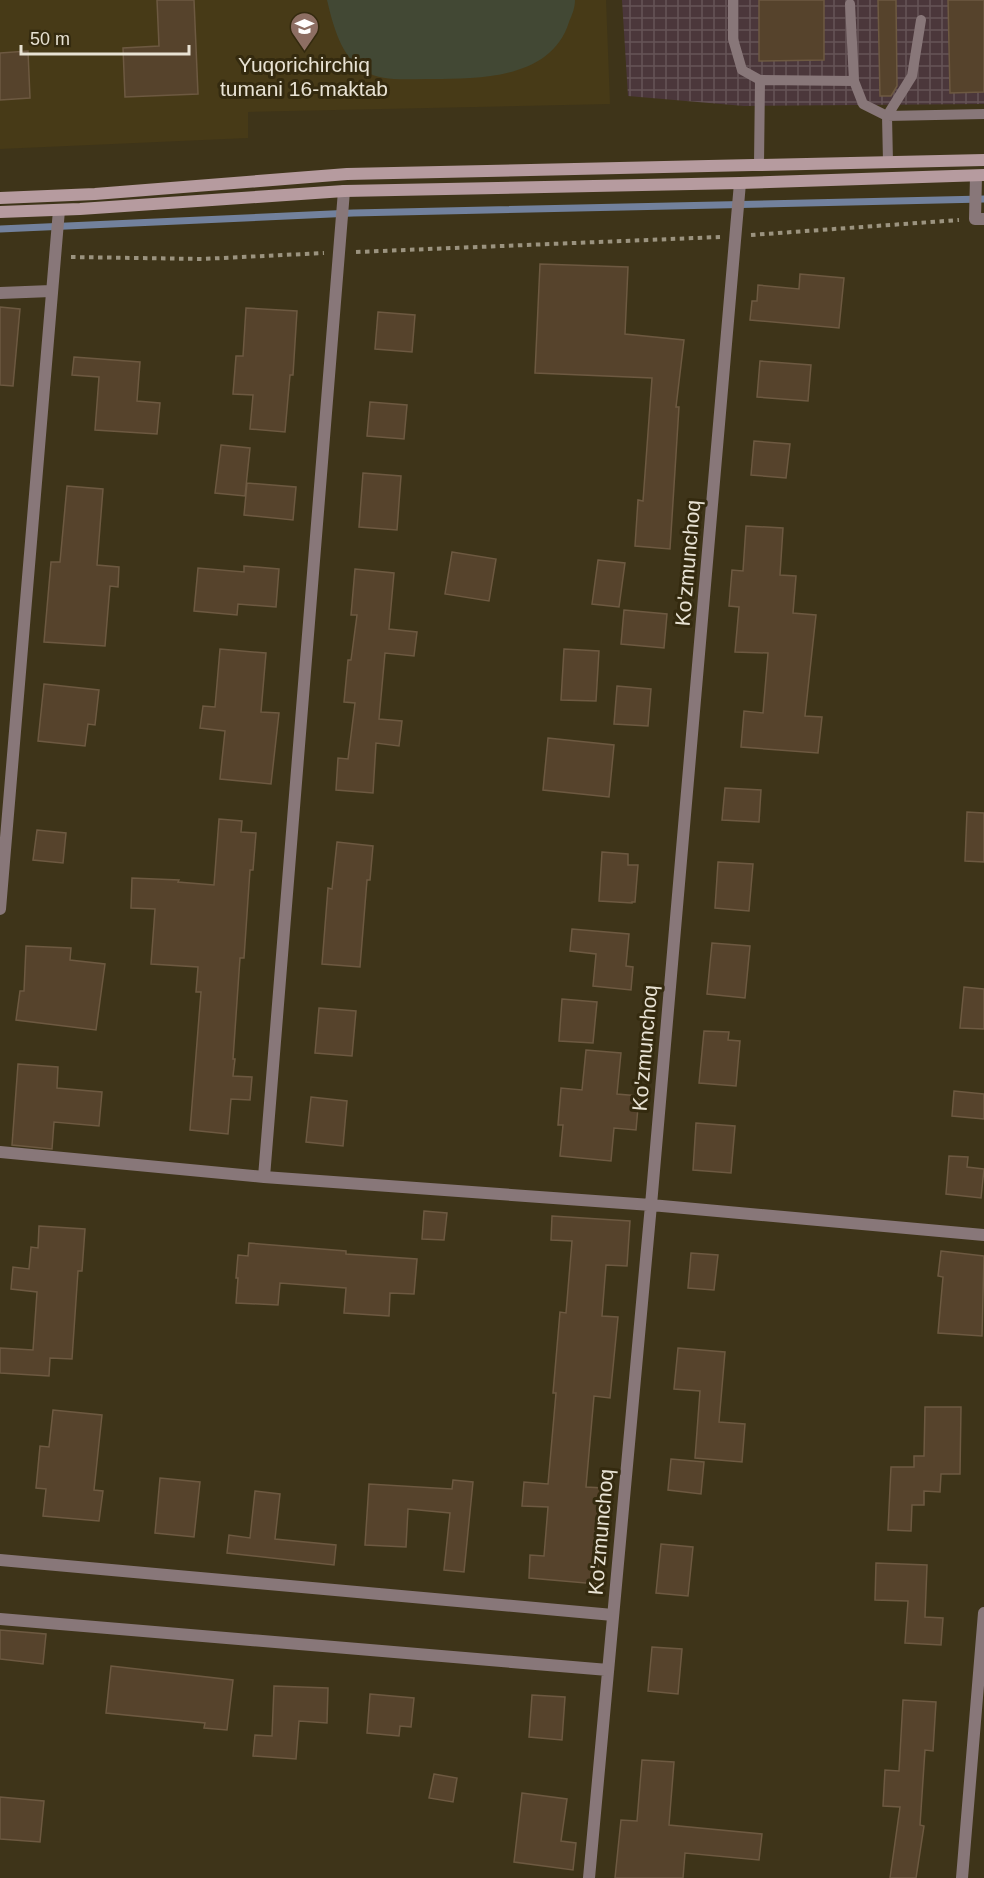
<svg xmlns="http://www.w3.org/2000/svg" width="984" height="1878" viewBox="0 0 984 1878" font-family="Helvetica,sans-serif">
<defs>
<pattern id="industrial-grid" width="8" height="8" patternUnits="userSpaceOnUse" patternTransform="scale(1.5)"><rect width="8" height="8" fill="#4b373b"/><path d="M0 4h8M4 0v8" fill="none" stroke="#655456"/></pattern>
</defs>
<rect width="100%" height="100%" fill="#3e3419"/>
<path fill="url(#industrial-grid)" d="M 622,0 L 984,0 L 984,104 L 744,106 L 628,96 Z"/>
<path fill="#473a17" d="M 0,0 L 606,0 L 610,104 L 248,112 L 248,138 L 0,149 Z"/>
<path fill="#424834" d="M 327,0 L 575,0 C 575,8 572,15 569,22 C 551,80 477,79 427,79 C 406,79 383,82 364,71 C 341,57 333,25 327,0 Z"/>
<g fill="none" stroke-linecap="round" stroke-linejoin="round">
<path stroke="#72819d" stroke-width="7" d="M 0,229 L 353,213 L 984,199"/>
</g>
<path fill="#56432c" stroke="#6d5941" stroke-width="1.5" d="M 157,0 L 194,0 L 198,94 L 125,97 L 123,48 L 159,46 Z
M 759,0 L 824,0 L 824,60 L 759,61 Z
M 878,0 L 896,0 L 897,86 L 891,96 L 880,96 Z
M 948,0 L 984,0 L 984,92 L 950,93 Z
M 28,51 L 30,98 L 0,100 L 0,53 Z
M 540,264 L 628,267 L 625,334 L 684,340 L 676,407 L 679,407 L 670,549 L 635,546 L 638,500 L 643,501 L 652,378 L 535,373 Z
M 800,274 L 844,278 L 839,328 L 750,320 L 752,301 L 757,301 L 758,285 L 799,289 Z
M 0,307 L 20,309 L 13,386 L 0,385 Z
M 246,308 L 297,311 L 293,375 L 290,375 L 285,432 L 250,429 L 253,395 L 233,394 L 236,356 L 243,356 Z
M 378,312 L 415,315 L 412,352 L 375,349 Z
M 74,357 L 140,362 L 137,401 L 160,403 L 157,434 L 95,430 L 99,377 L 72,375 Z
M 760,361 L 811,365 L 808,401 L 757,397 Z
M 370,402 L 407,405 L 404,439 L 367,436 Z
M 754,441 L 790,444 L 786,478 L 751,475 Z
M 221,445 L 250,448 L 245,496 L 215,493 Z
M 363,473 L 401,476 L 397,530 L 359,527 Z
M 247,483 L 296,487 L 293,520 L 244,515 Z
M 67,486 L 103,489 L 97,565 L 119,567 L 118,587 L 110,586 L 105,646 L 44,642 L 51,562 L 60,562 Z
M 746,526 L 783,528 L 780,575 L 796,576 L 793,613 L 816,615 L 805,716 L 822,717 L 818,753 L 741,747 L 744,711 L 763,713 L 768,653 L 735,652 L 739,607 L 729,606 L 732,570 L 743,571 Z
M 452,552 L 496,559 L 489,601 L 445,594 Z
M 598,560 L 625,563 L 619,607 L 592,604 Z
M 244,566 L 279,569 L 276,607 L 238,604 L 237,615 L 194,611 L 198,568 L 244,572 Z
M 355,569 L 394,573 L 389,629 L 417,632 L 414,656 L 385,653 L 379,719 L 402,721 L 399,746 L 376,743 L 373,793 L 336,790 L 338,758 L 348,759 L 355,703 L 344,702 L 348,660 L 351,660 L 357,615 L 351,615 Z
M 624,610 L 667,614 L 664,648 L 621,644 Z
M 220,649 L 266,653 L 261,712 L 279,713 L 271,784 L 220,779 L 225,731 L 200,728 L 203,706 L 215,707 Z
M 564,649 L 599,651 L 596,701 L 561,700 Z
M 44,684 L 99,690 L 95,725 L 88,724 L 85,746 L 38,741 Z
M 617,686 L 651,689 L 648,726 L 614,724 Z
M 548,738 L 614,745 L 609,797 L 543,790 Z
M 725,788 L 761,790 L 759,822 L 722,820 Z
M 967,812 L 984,813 L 984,862 L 965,861 Z
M 219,819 L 242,821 L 241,832 L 256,833 L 253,870 L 250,870 L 244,958 L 240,958 L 233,1059 L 235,1059 L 233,1076 L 252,1077 L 250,1100 L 231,1099 L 228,1134 L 190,1130 L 201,992 L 196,992 L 198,967 L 151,964 L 155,909 L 131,908 L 132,878 L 179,880 L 178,882 L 214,885 Z
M 37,830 L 66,833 L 63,863 L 33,860 Z
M 337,842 L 373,846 L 370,880 L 367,880 L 360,967 L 322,964 L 328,888 L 332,889 Z
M 602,852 L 628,854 L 628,865 L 638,865 L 635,902 L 632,902 L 632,903 L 599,901 Z
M 718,862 L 753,864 L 749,911 L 715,908 Z
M 572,929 L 629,934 L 626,966 L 633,967 L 631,990 L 593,986 L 596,954 L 570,951 Z
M 712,943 L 750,946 L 745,998 L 707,994 Z
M 26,946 L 71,948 L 70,960 L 105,964 L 96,1030 L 16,1020 L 20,991 L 24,991 Z
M 964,987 L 984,989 L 984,1029 L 960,1028 Z
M 562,999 L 597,1002 L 593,1043 L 559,1041 Z
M 319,1008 L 356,1011 L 352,1056 L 315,1053 Z
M 704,1031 L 729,1032 L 728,1040 L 740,1041 L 736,1086 L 699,1083 Z
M 586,1050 L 621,1053 L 617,1094 L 639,1096 L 636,1130 L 614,1128 L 611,1161 L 560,1156 L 563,1125 L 558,1125 L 561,1088 L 582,1090 Z
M 18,1064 L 58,1067 L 57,1088 L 102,1092 L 99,1126 L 54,1122 L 52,1149 L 12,1145 Z
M 954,1091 L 984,1094 L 984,1119 L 952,1116 Z
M 311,1097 L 347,1101 L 343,1146 L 306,1142 Z
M 696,1123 L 735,1126 L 731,1173 L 693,1170 Z
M 949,1156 L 968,1157 L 967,1167 L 984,1169 L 981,1198 L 946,1194 Z
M 424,1211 L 447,1213 L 444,1240 L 422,1239 Z
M 552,1216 L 630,1221 L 627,1266 L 606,1265 L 602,1316 L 618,1317 L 610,1398 L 594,1396 L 586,1487 L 604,1488 L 597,1584 L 529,1578 L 530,1555 L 544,1556 L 548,1507 L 522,1506 L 524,1482 L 548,1484 L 556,1393 L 553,1393 L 560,1312 L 566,1313 L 572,1241 L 551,1240 Z
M 39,1226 L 85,1229 L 82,1271 L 78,1271 L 72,1359 L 50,1358 L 49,1376 L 0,1373 L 0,1348 L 33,1350 L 37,1292 L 11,1289 L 13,1267 L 29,1269 L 31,1247 L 38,1248 Z
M 249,1243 L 346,1251 L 346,1254 L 417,1259 L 414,1294 L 390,1293 L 389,1316 L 344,1313 L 346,1288 L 280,1283 L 278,1305 L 236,1303 L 238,1278 L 236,1278 L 238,1255 L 248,1256 Z
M 941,1251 L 984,1256 L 982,1336 L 938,1333 L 943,1277 L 938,1276 Z
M 691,1253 L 718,1255 L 714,1290 L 688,1288 Z
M 678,1348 L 725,1352 L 719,1422 L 745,1424 L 742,1462 L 695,1458 L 700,1391 L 674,1389 Z
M 925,1407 L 961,1407 L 960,1474 L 941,1474 L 940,1492 L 924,1491 L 924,1505 L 912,1505 L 911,1531 L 888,1530 L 891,1467 L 914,1467 L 914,1456 L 924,1456 Z
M 53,1410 L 102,1415 L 94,1490 L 103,1491 L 99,1521 L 43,1516 L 46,1489 L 36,1488 L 40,1446 L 49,1447 Z
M 671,1459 L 704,1462 L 701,1494 L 668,1490 Z
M 160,1478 L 200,1482 L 194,1537 L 155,1533 Z
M 453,1480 L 473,1482 L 464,1572 L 444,1570 L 450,1513 L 408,1509 L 406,1547 L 365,1545 L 369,1484 L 452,1489 Z
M 255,1491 L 280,1494 L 275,1539 L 336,1545 L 334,1565 L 227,1553 L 229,1535 L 250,1538 Z
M 661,1544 L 693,1547 L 688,1596 L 656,1593 Z
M 876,1563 L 927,1565 L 925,1617 L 943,1618 L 941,1645 L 905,1643 L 908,1601 L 875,1600 Z
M 0,1630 L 46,1634 L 43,1664 L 0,1659 Z
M 652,1647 L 682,1649 L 678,1694 L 648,1691 Z
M 111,1666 L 233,1680 L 227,1730 L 204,1728 L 205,1723 L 106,1713 Z
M 274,1686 L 328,1688 L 327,1723 L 299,1721 L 296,1759 L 253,1756 L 255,1735 L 272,1736 Z
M 370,1694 L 414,1698 L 411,1727 L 400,1726 L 399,1736 L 367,1733 Z
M 532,1695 L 565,1697 L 562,1740 L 529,1737 Z
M 903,1700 L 936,1702 L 933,1751 L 925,1750 L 920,1825 L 924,1826 L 916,1878 L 890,1878 L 900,1807 L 883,1806 L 885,1770 L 899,1771 Z
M 642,1760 L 674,1762 L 669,1825 L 762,1834 L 759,1860 L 685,1853 L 683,1878 L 615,1878 L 621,1820 L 637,1821 Z
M 434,1774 L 457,1778 L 453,1802 L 429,1798 Z
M 522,1793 L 567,1799 L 561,1841 L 576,1843 L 573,1870 L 514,1862 Z
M 0,1797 L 44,1801 L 40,1842 L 0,1839 Z"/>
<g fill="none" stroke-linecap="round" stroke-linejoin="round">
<path stroke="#9b937f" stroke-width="4" stroke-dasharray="4.5 4.5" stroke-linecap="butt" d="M 751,235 L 959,220
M 356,252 L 720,237
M 71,257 L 202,259 L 324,253"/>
<path stroke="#887779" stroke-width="10" d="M 733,0 L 733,39 L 742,70 L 760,80
M 850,4 L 854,81
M 888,162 L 887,116 L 984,114
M 759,164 L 760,80 L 854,81 L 863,104 L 887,116 L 912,76 L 921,20"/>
<path stroke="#887779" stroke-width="12" d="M 976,176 L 975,219 L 984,219
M 0,293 L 51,291
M 0,909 L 59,210
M 0,1152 L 264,1177 L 651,1205 L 984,1235
M 264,1177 L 344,191
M 0,1560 L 613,1615
M 0,1619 L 608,1670
M 589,1878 L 651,1205 L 740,183
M 962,1878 L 984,1613"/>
<path stroke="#b69b9f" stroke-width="12" d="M 0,198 L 95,194 L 347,174 L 984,160
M 0,212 L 80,209 L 344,191 L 740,183 L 984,175"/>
</g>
<defs>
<symbol id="school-pin" viewBox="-11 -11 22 30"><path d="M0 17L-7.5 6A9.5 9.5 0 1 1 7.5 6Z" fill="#8d6e63" stroke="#342a0f"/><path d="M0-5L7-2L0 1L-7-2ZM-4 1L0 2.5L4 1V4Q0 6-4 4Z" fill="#fff"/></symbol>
</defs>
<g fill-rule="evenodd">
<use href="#school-pin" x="288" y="10" width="33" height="45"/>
</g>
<g text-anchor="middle" stroke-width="6" stroke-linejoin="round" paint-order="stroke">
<g font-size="21" fill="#e8e2d3" stroke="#342a0f">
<text x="304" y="72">Yuqorichirchiq<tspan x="304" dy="24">tumani 16-maktab</tspan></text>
</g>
<g font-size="21" fill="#e8e2d3" stroke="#342a0f">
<text transform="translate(688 563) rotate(-85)" y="7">Ko'zmunchoq</text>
<text transform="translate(645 1048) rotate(-85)" y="7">Ko'zmunchoq</text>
<text transform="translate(601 1532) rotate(-85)" y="7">Ko'zmunchoq</text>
</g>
</g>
<path d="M21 45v9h168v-9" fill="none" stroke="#e8e2d3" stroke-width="3"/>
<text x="30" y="45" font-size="18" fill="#e8e2d3" stroke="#342a0f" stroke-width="4.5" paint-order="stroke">50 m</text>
</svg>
